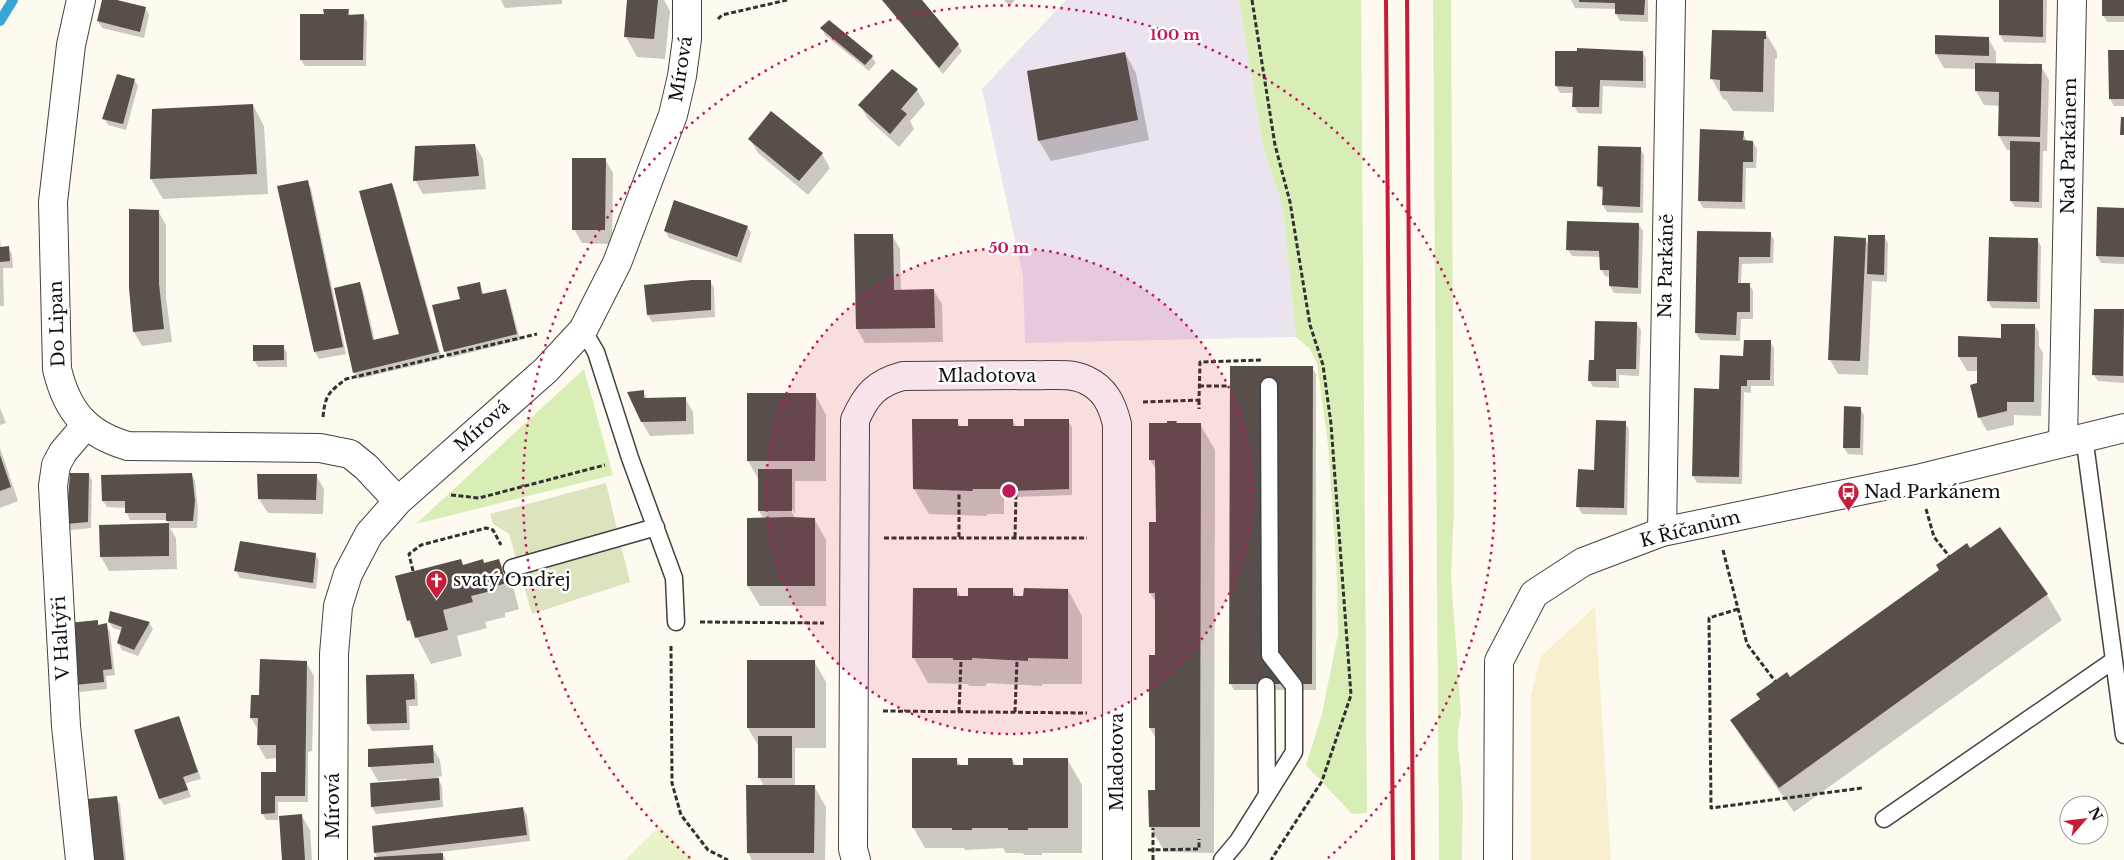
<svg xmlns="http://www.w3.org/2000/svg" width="2124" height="860" viewBox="0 0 2124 860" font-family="'Libre Baskerville',serif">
<rect width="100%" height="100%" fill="#fffaf0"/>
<path fill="#ebe3ee" d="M 1066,0 L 1239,0 L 1263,146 L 1283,208 L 1296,337 L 1025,343 L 1023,276 L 982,89 Z"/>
<path fill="#f7efce" d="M 1595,607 L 1611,860 L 1531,860 L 1531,695 L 1541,656 Z"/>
<path fill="#d9edb7" d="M 1239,0 L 1361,0 L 1367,813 L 1352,814 L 1306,765 L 1322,714 L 1338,634 L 1337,575 L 1328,445 L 1317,363 L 1310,349 L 1296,337 L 1283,208 L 1263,146 Z
M 1433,0 L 1451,0 L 1454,511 L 1451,576 L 1461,714 C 1455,739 1459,750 1461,775 C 1464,803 1462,832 1462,860 L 1439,860 Z
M 584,369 L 613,475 L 416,524 Z"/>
<path fill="#dce3bf" d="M 606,483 L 630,582 L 532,614 L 509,534 L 493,524 L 490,514 Z"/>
<path fill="#e9f3c9" d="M 660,826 L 693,860 L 625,860 Z"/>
<path fill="#0003" d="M 103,0 L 112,0 L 145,8 L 149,15 L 144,38 L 102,28 L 98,21 Z
M 501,0 L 562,0 L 562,4 L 505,8 Z
M 629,0 L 664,0 L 670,11 L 665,59 L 637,57 L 626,37 Z
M 882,0 L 920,0 L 958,45 L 962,51 L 943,74 Z
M 1004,0 L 1015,0 L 1010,6 Z
M 1571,0 L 1648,0 L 1648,22 L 1620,21 L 1616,14 L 1616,9 L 1575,8 Z
M 2001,0 L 2047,0 L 2046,43 L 2004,42 L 2000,35 Z
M 2103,0 L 2124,0 L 2124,22 L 2107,22 L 2103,15 Z
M 348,11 L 351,16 L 364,16 L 367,22 L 366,66 L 305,66 L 301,60 L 325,16 Z
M 829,22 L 872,57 L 876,63 L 869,71 L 825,35 L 822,28 Z
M 1713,31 L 1765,32 L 1777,52 L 1777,59 L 1775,59 L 1774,112 L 1733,111 L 1726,100 L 1723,99 L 1712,79 Z
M 1988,38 L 1996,52 L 1996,64 L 2041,66 L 2049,80 L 2047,151 L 2043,151 L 2042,208 L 2015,207 L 2011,201 L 2011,150 L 2007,150 L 1999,136 L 2000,106 L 1984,105 L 1976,91 L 1976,69 L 1944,68 L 1936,54 Z
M 2124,51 L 2124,106 L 2114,106 L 2110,99 Z
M 1557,52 L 1643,52 L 1646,59 L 1646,88 L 1603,86 L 1602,114 L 1578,113 L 1574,106 L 1574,93 L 1560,93 L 1556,86 Z
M 1125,53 L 1136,73 L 1149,140 L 1051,161 L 1039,141 Z
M 892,71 L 917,90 L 925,104 L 910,121 L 914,129 L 899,147 L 868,119 L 860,105 Z
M 134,80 L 138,86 L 126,130 L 108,125 L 104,119 Z
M 253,105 L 264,126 L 268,194 L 163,199 L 151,179 Z
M 1701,131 L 1743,132 L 1747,142 L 1753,142 L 1757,149 L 1756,168 L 1746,168 L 1745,209 L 1703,208 L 1699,201 Z
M 750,139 L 822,154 L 830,168 L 808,195 L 758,153 Z
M 475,145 L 483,159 L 486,189 L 423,194 L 415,180 Z
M 1640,148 L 1644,155 L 1643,213 L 1607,212 L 1603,205 L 1604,193 L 1598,186 Z
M 605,159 L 613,173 L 612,244 L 582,243 L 574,229 Z
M 307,182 L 311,188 L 346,354 L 319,359 L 315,352 L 279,187 Z
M 391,184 L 395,191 L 442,359 L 358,379 L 354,372 L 359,283 L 363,290 L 375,341 L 401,335 Z
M 2098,209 L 2124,210 L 2124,264 L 2101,263 L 2097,256 Z
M 158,211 L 166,225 L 166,298 L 172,342 L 142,346 L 134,332 Z
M 1639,225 L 1643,231 L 1641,294 L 1614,293 L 1610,286 L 1610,277 L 1605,276 L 1601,269 L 1600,257 L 1572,256 L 1568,250 Z
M 747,227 L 751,233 L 741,263 L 669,238 L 665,231 Z
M 1698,232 L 1770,233 L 1774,240 L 1773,263 L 1742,264 L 1741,284 L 1749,284 L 1753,291 L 1753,319 L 1741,319 L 1740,341 L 1700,340 L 1696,333 Z
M 892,235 L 900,249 L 901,291 L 934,291 L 942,304 L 943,342 L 865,343 L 857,329 L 855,236 Z
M 1884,236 L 1888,243 L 1887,282 L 1872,281 L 1868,375 L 1838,374 L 1830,360 L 1865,239 L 1869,247 Z
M 0,239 L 1,248 L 8,248 L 12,254 L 13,268 L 3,268 L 4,306 L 0,306 Z
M 2037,239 L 2041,246 L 2040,309 L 1992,308 L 1988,301 Z
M 710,281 L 714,288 L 715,317 L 652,322 L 648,315 Z
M 479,283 L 484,295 L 505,290 L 509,297 L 520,340 L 449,358 L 445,351 L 461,300 Z
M 2095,310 L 2124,311 L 2124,383 L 2098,381 L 2094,375 Z
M 1637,324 L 1641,330 L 1639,376 L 1619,375 L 1619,388 L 1593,387 L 1589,380 L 1595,361 Z
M 2035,326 L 2039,332 L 2039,346 L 2043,353 L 2041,416 L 2014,415 L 2014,425 L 1987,431 L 1979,417 L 1978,371 L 1967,371 L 1959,357 Z
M 1770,342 L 1774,348 L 1774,386 L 1751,386 L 1751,393 L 1744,392 L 1742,484 L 1697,483 L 1693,476 L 1720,390 Z
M 283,346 L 287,353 L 287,367 L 258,367 L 254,360 Z
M 1312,368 L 1316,374 L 1316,690 L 1234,690 L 1230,683 Z
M 643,391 L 648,400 L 685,398 L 693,412 L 694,434 L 650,436 L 642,422 Z
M 815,394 L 826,415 L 826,481 L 795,481 L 795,514 L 790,505 L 788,506 L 796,519 L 815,520 L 826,540 L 826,606 L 760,606 L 748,586 L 764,519 L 759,511 L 759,480 L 748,461 Z
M 0,408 L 6,423 L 0,425 Z
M 1860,408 L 1864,415 L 1863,455 L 1848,454 L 1844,448 Z
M 957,421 L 961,428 L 1013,421 L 1017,428 L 1068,421 L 1072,427 L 1072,495 L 1014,497 L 1013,496 L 1004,496 L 1004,514 L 987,514 L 987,516 L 929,514 L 914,489 Z
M 1176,422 L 1177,424 L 1200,424 L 1215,450 L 1214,853 L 1165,852 L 1150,827 L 1156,791 L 1156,739 L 1150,728 L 1157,657 L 1157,604 L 1150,593 L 1157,523 L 1157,471 L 1150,460 L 1151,424 Z
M 1625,423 L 1629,429 L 1627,515 L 1582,514 L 1578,507 L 1596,471 Z
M 0,448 L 18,501 L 0,508 Z
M 89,474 L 92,481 L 91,528 L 71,530 L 67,524 Z
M 192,475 L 195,481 L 198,509 L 197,528 L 170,528 L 176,538 L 177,569 L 109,571 L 101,557 L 169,524 L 167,520 L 130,520 L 127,513 L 126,508 L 107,507 L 103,501 Z
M 259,475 L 316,475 L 324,489 L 323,514 L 268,513 L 259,499 Z
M 2000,529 L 2047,595 L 2062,620 L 1794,812 L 1747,746 L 1732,721 Z
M 315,554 L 319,561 L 316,589 L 240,578 L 236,571 Z
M 499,560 L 513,586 L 519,609 L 505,613 L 505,617 L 485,622 L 487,628 L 457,636 L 462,656 L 431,664 L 408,620 L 463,566 L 484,564 Z
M 957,590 L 961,597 L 1012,590 L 1017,597 L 1024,597 L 1068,590 L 1082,616 L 1082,684 L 1042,684 L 1042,686 L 987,683 L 986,686 L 969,686 L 968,684 L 928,683 L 914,658 Z
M 97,622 L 99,626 L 106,625 L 110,632 L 115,675 L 106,676 L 107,689 L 80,692 L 76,685 Z
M 109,622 L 149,623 L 153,629 L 138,656 L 122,650 L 118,643 L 122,631 L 113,628 Z
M 814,661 L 826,682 L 826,748 L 795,748 L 795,786 L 814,786 L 826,807 L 825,860 L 752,860 L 748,853 L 764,786 L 759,777 L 759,747 L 748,728 Z
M 306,662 L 314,676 L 312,751 L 308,752 L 308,802 L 278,802 L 278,820 L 266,820 L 262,813 L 277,773 L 277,758 L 266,759 L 258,745 L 259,731 L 251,718 L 260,697 Z
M 413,675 L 417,682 L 418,706 L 409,706 L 410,730 L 372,731 L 368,724 L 367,676 Z
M 179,718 L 201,779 L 186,783 L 191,797 L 164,805 L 160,799 Z
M 432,747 L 440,760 L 442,776 L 437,777 L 442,786 L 443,807 L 376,814 L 372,807 L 371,784 L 407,781 L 407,779 L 378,781 L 370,767 L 369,750 Z
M 956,759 L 961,766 L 1012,759 L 1016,766 L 1067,759 L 1082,785 L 1082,853 L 1042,853 L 1042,855 L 1024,855 L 1023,853 L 1006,853 L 1003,848 L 965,850 L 964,848 L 925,848 L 913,827 Z
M 116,797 L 120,804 L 126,860 L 94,860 Z
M 523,808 L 527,815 L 530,841 L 441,852 L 446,860 L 376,860 L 378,858 L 375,853 Z
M 302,816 L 310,830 L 312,860 L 284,860 Z"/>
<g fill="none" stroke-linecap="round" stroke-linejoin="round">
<path stroke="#33a8d7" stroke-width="10" d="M 0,21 L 13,0"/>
</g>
<path fill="#584e4a" d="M 102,0 L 117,0 L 146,7 L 140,32 L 97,21 Z
M 627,0 L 658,0 L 654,39 L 624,37 Z
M 882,0 L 922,0 L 959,44 L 939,68 Z
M 1579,0 L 1645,0 L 1644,15 L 1615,14 L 1615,3 L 1579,2 Z
M 1999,0 L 2043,0 L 2043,37 L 1999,35 Z
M 2102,0 L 2124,0 L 2124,16 L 2102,16 Z
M 323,9 L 349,9 L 348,15 L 364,14 L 363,60 L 300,60 L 300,14 L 324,14 Z
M 829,20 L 873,56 L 865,65 L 820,28 Z
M 1712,30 L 1766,31 L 1766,39 L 1764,39 L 1763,92 L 1720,91 L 1720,80 L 1710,79 Z
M 1935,35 L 1989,37 L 1989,56 L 1935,54 Z
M 1577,48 L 1643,51 L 1643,81 L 1600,80 L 1599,107 L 1572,107 L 1573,87 L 1555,86 L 1555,51 L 1577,51 Z
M 2108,50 L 2124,50 L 2124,99 L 2109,99 Z
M 1125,52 L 1138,120 L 1038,141 L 1027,71 Z
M 1975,63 L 2042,64 L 2040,137 L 1998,136 L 1999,92 L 1975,91 Z
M 892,69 L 918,89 L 901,109 L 907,114 L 890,134 L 858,105 Z
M 117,74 L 135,79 L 123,124 L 102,119 Z
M 253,104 L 257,174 L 150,179 L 152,109 Z
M 771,111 L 823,153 L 799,181 L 748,139 Z
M 2121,117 L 2124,117 L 2124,135 L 2120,135 Z
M 1700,129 L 1744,131 L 1743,140 L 1753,141 L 1753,162 L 1743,162 L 1742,202 L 1698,201 Z
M 2010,141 L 2040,142 L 2039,202 L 2010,201 Z
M 475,144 L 479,176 L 413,181 L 415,146 Z
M 1598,146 L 1641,147 L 1640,207 L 1602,205 L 1603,187 L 1597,186 Z
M 572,158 L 606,158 L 605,230 L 572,230 Z
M 308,180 L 343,347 L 314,352 L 277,186 Z
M 392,183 L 439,352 L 353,373 L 334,288 L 360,282 L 373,340 L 399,334 L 359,191 Z
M 674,200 L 748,226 L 737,257 L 664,231 Z
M 2097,207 L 2124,208 L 2124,257 L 2096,256 Z
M 129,209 L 159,210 L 159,284 L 164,329 L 133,332 L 129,288 Z
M 1567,221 L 1639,223 L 1638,288 L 1609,286 L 1609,270 L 1600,270 L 1599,251 L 1566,250 Z
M 1697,231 L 1771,232 L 1770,257 L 1739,257 L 1738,283 L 1750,283 L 1750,312 L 1737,312 L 1736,335 L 1695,333 Z
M 854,234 L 893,234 L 894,290 L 934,289 L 935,328 L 856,329 Z
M 1868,235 L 1885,235 L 1884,275 L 1867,274 Z
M 1834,236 L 1866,238 L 1860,361 L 1828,360 Z
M 1989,237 L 2038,238 L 2037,302 L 1987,301 Z
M 9,246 L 10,261 L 0,262 L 0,247 Z
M 692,280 L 711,280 L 711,310 L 647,315 L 644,285 Z
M 480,282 L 482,294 L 506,289 L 517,334 L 444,352 L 432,305 L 460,299 L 457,287 Z
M 2094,309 L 2124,309 L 2123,376 L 2092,375 Z
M 1595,321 L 1637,322 L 1636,369 L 1616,369 L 1616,381 L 1588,381 L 1589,360 L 1594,360 Z
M 2001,324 L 2035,324 L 2034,402 L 2007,402 L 2007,411 L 1978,418 L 1970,385 L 1977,383 L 1977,357 L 1958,357 L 1958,336 L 2001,338 Z
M 1744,340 L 1771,340 L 1770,380 L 1747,380 L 1747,386 L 1741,386 L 1739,477 L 1692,476 L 1694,388 L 1719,389 L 1720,355 L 1743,356 Z
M 253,345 L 284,345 L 284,360 L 253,361 Z
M 1230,366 L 1313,366 L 1312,684 L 1229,684 Z
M 644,390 L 644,398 L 686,397 L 686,421 L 641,422 L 627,392 Z
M 747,393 L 816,393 L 815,461 L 747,461 Z
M 1844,406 L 1861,407 L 1860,448 L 1843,448 Z
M 912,419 L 958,419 L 958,426 L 968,426 L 968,419 L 1013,419 L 1013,426 L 1024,426 L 1024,419 L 1069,419 L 1069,489 L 1008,491 L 1008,489 L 973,489 L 972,491 L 913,489 Z
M 1596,420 L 1626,421 L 1624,508 L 1576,507 L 1578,469 L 1594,470 Z
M 1167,421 L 1177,421 L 1176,423 L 1201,423 L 1200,827 L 1149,827 L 1148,790 L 1155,790 L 1155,728 L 1149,728 L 1149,655 L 1155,655 L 1155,593 L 1149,593 L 1149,522 L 1156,522 L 1155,460 L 1149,460 L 1149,423 L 1167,423 Z
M 0,455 L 11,487 L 0,491 Z
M 758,469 L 792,469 L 792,511 L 758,511 Z
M 70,473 L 89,473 L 88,522 L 66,524 Z
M 192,473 L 195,501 L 193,521 L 166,521 L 166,513 L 125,513 L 125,501 L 102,501 L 101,475 Z
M 257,474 L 317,474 L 316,500 L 258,499 Z
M 790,517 L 815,518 L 815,586 L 747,586 L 747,518 Z
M 169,523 L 169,556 L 100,557 L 99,525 Z
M 2000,527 L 2048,594 L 1779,788 L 1730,720 L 1760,699 L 1756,694 L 1787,672 L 1790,677 L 1939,570 L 1936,565 L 1967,543 L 1970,548 Z
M 240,541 L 316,553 L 313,583 L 234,571 Z
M 461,559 L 463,565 L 483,559 L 484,563 L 499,559 L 506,583 L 491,588 L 491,591 L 471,596 L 473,602 L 443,610 L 448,630 L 415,638 L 410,620 L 407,621 L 395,576 Z
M 913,588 L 957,588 L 957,596 L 968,596 L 968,588 L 1013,588 L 1013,596 L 1023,596 L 1024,588 L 1068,589 L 1068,659 L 1028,658 L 1028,661 L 972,658 L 972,660 L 953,660 L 953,658 L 912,658 Z
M 110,611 L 150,622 L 134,650 L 117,643 L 122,627 L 108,622 Z
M 98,620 L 98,625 L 107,623 L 112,669 L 103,670 L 104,682 L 75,685 L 68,623 Z
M 260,659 L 307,661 L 305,796 L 275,796 L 275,813 L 261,814 L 261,772 L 276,772 L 276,745 L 257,745 L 258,718 L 250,718 L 251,695 L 259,695 Z
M 747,660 L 815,660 L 815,728 L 747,728 Z
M 414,674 L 415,699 L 406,700 L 407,723 L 367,724 L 366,675 Z
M 179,716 L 198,772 L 183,777 L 188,790 L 159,799 L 134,730 Z
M 758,736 L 792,736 L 792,778 L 758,778 Z
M 433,745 L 434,763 L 368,767 L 368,749 Z
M 912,758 L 957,758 L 957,765 L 968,765 L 968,758 L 1012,758 L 1013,765 L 1023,765 L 1023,758 L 1068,758 L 1068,828 L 1028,828 L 1028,830 L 1008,830 L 1008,828 L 972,828 L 972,830 L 952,830 L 952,828 L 912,828 Z
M 439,778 L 440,800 L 371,807 L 370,783 Z
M 746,785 L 815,785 L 814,853 L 747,853 Z
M 117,796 L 124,860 L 93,860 L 87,799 Z
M 523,807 L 527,835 L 374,853 L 372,826 Z
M 302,814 L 305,860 L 282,860 L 279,816 Z
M 443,853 L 443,860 L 374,860 L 374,857 Z"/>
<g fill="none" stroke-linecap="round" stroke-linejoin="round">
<defs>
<path id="service" d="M 583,330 L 596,352 L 630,458 L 674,578 L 676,622
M 2084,436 L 2124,735
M 512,568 L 656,527
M 1266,686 L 1267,795
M 1884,819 L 2114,660
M 1222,860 L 1238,841 L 1294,752 L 1294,686 L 1270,655 L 1269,386"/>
<path id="minor" d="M 2063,441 L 2072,0
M 1662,532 L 1671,0
M 80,860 L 66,726 L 53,486 L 56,465 L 63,452 L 86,425
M 856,860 L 853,849 L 855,420 C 866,395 876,383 903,376 C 946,376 989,375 1033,375 C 1049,376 1070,372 1086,380 C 1105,389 1112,404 1117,424 L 1117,860"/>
<path id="tertiary" d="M 81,0 L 71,45 L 53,202 L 57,369 C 67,411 86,434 128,446 L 320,448 L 350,454 L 366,467 L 398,501
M 333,860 L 334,654 L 338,606 L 348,574 L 369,534 L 398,501 L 546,370 L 583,330 L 617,263 L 673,115 L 682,76 L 687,39 L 687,0
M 1498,860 L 1499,661 L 1534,594 L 1583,562 L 1662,532 L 1917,479 L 2124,428"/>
</defs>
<use href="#service" stroke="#424242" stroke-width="19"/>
<use href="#minor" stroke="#424242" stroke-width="30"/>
<use href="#tertiary" stroke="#424242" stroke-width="30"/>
<path stroke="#313131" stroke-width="3" stroke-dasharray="5 2.5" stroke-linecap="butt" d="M 1252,0 L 1275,145 L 1290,202 L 1310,325 L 1323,365 L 1331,424 L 1351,695 L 1322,781 L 1271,860
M 718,19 L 722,15 L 787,0
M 1199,386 L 1229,386
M 1199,400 L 1199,409
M 1143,402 L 1199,400 L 1200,362 L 1261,360
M 323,417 C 325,395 329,392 346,379 L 537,334
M 451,495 L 479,498 L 605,465
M 1926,509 L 1934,537 L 1949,556
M 959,537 L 959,493
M 1015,537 L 1016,495
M 884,538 L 1087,538
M 1723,550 L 1747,644 L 1775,681
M 413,571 L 409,554 L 421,545 L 486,528 L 493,530 L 501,545
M 1738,609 L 1709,618 L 1711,808 L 1862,788
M 700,622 L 824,623
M 671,646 L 672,783 L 681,815 L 708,850 L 728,860
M 883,711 L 1087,713
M 959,712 L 961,661
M 1015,712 L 1017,661
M 1148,850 L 1199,849 L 1199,839
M 1153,860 L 1153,828"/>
<use href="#service" stroke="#fff" stroke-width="16"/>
<use href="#minor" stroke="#fff" stroke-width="28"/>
<use href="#tertiary" stroke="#fff" stroke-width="28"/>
<path stroke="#c91c38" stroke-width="4" d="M 1386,0 L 1393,860
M 1407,0 L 1413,860"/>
</g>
<circle cx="1009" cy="491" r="243" fill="#c2185b" fill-opacity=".12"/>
<g fill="none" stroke="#c2185b" stroke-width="2.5" stroke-dasharray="2.5 5">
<circle cx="1009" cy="491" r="243"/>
<path d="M690 858A486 486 0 1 1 1328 858"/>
</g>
<defs>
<symbol id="bus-pin" viewBox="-11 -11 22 30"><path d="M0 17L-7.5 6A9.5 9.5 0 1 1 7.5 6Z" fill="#c91c38" stroke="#fff"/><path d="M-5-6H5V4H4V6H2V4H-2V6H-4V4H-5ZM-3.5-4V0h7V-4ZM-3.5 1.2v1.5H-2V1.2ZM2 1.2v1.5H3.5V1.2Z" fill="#fff"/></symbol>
<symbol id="church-pin" viewBox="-11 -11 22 30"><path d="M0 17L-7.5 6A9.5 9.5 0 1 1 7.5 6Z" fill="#c91c38" stroke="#fff"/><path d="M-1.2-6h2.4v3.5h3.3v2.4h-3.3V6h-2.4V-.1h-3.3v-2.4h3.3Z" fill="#fff"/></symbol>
</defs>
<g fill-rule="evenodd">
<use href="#bus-pin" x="1836" y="480" width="25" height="34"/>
<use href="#church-pin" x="424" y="568" width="25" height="34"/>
</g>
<g text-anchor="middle" stroke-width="5" stroke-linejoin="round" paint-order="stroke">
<g font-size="18" fill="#0f0f0f" stroke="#fff">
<text transform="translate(681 69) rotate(-81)" y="6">Mírová</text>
<text transform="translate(2069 146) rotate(-89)" y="6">Nad Parkánem</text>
<text transform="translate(1666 266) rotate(-89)" y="6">Na Parkáně</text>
<text transform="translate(57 324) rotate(-92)" y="6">Do Lipan</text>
<text x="987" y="382">Mladotova</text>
<text transform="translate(482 426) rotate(-42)" y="6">Mírová</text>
<text transform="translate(1690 529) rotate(-14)" y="6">K Říčanům</text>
<text transform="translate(61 638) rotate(-93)" y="6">V Haltýři</text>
<text transform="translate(1117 762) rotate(-90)" y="6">Mladotova</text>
<text transform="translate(333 806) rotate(-90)" y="6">Mírová</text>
</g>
<g font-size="18" fill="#0f0f0f" stroke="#fff" text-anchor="start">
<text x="1864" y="498">Nad Parkánem</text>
<text x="453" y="586">svatý Ondřej</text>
</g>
</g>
<circle cx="1009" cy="491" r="8" fill="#c2185b" stroke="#fff" stroke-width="2.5"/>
<g font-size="15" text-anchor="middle" font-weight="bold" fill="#c2185b" stroke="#fff" stroke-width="5" stroke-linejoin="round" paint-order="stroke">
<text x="1175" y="40">100 m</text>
<text x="1009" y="253">50 m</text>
</g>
<g transform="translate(2084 820) rotate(62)"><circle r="24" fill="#ffffff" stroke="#9f9f9f"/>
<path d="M0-4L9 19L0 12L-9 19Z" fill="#c91c38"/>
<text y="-8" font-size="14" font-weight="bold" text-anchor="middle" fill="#0f0f0f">N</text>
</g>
</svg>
